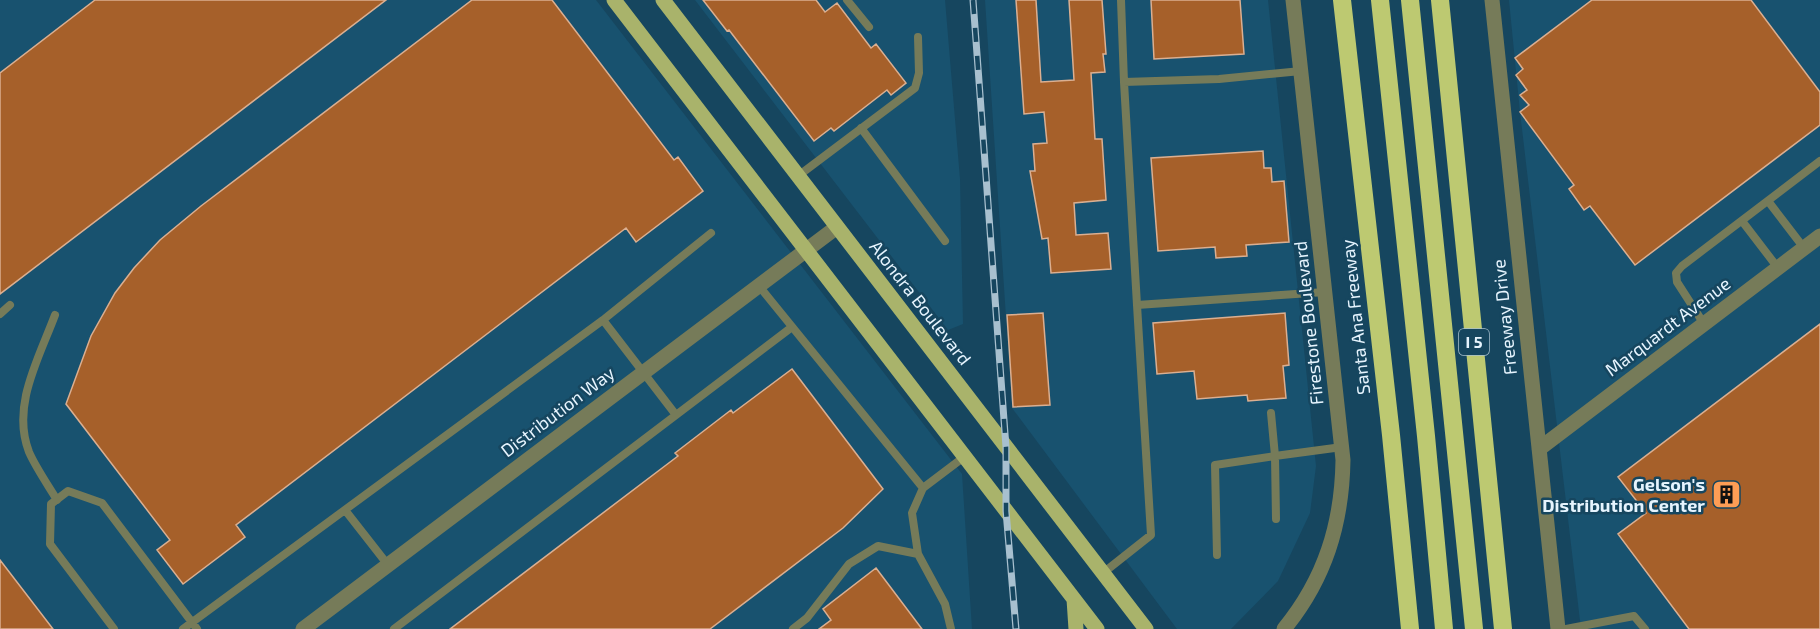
<svg xmlns="http://www.w3.org/2000/svg" width="1820" height="629" viewBox="0 0 1820 629" font-family="'Exo 2',sans-serif">
<rect width="100%" height="100%" fill="#16465f"/>
<path fill="#18526f" d="M 0,0 L 596,0 L 962,474 L 972,629 L 0,629 Z
M 695,0 L 945,0 L 960,179 L 963,324 L 948,330 Z
M 985,0 L 1268,0 L 1316,466 L 1310,513 L 1278,581 L 1231,629 L 1177,629 L 1012,408 Z
M 1509,0 L 1820,0 L 1820,629 L 1581,629 L 1520,112 Z"/>
<path fill="#a6602a" stroke="#dbaf91" stroke-width="1.5" d="M 95,0 L 386,0 L 0,294 L 0,73 Z
M 472,0 L 552,0 L 674,160 L 678,157 L 703,191 L 636,242 L 626,228 L 236,525 L 245,537 L 183,584 L 157,550 L 170,540 L 66,404 L 91,336 L 115,293 L 134,268 L 160,240 L 201,206 Z
M 703,0 L 816,0 L 825,12 L 837,3 L 871,48 L 876,44 L 906,83 L 891,95 L 887,90 L 834,131 L 831,128 L 814,141 L 729,30 L 727,31 Z
M 1016,0 L 1036,0 L 1041,82 L 1074,80 L 1069,0 L 1102,0 L 1106,54 L 1103,54 L 1105,72 L 1091,73 L 1095,139 L 1102,139 L 1106,200 L 1074,203 L 1076,235 L 1108,233 L 1111,269 L 1051,273 L 1048,238 L 1042,239 L 1030,171 L 1035,171 L 1033,144 L 1047,143 L 1044,112 L 1024,114 Z
M 1151,0 L 1240,0 L 1244,54 L 1154,59 Z
M 1592,0 L 1751,0 L 1820,92 L 1820,125 L 1635,265 L 1590,206 L 1584,210 L 1569,189 L 1574,185 L 1520,112 L 1529,105 L 1520,95 L 1527,90 L 1516,75 L 1523,69 L 1515,58 Z
M 1263,151 L 1264,168 L 1271,168 L 1272,182 L 1284,181 L 1289,242 L 1246,245 L 1247,256 L 1216,258 L 1215,247 L 1158,251 L 1151,158 Z
M 1043,313 L 1050,405 L 1013,407 L 1007,315 Z
M 1285,313 L 1289,365 L 1283,366 L 1286,398 L 1248,401 L 1247,395 L 1197,399 L 1194,371 L 1157,374 L 1153,323 Z
M 1820,324 L 1820,629 L 1689,629 L 1618,534 L 1646,513 L 1618,477 Z
M 792,369 L 883,489 L 843,528 L 710,629 L 450,629 L 678,456 L 675,453 L 731,410 L 733,413 Z
M 0,560 L 53,629 L 0,629 Z
M 876,568 L 922,629 L 819,629 L 831,620 L 823,609 Z"/>
<g fill="none" stroke-linecap="round" stroke-linejoin="round">
<path stroke="#767b59" stroke-width="8" d="M 847,0 L 869,27
M 1121,0 L 1124,82 L 1137,305 L 1325,292
M 1124,82 L 1219,79 L 1301,71
M 861,128 L 945,241
M 798,176 L 915,88 L 919,73 L 918,37
M 1768,201 L 1804,248
M 1742,221 L 1778,268
M 759,286 L 923,488
M 0,314 L 10,305
M 55,315 C 39,358 11,406 29,452 C 36,468 48,485 57,500
M 1704,324 L 1677,282 L 1676,273 L 1682,266 L 1820,161
M 676,415 L 603,320 L 711,233
M 345,510 L 388,565
M 1276,519 L 1275,456 L 1342,447
M 1217,555 L 1215,465 L 1275,456 L 1271,413
M 1103,573 L 1151,535 L 1137,305
M 114,629 L 50,544 L 51,504 L 68,491 L 102,503 L 197,629
M 183,629 L 603,320
M 394,629 L 792,327
M 793,629 L 807,618 L 849,564 L 878,546 L 918,554
M 951,629 L 945,604 L 918,554 L 912,513 L 923,488 L 964,457
M 1566,629 L 1634,616 L 1645,629"/>
<path stroke="#767b59" stroke-width="15" d="M 303,629 L 837,227"/>
<path stroke="#767b59" stroke-width="15" d="M 1492,0 L 1558,629
M 1539,449 L 1820,236
M 1284,629 C 1325,579 1342,524 1343,460 L 1293,0"/>
<path stroke="#a9b36b" stroke-width="15" d="M 614,0 L 1097,629
M 663,0 L 1146,629
M 1074,599 L 1076,629"/>
<path stroke="#bdc971" stroke-width="18" d="M 1342,0 L 1391,435 L 1410,629
M 1380,0 L 1426,436 L 1444,629
M 1410,0 L 1474,629
M 1440,0 L 1503,629"/>
<defs>
<path id="rail" d="M 973,0 L 1006,447 L 1006,511 L 1016,629"/>
</defs>
<use href="#rail" stroke="#a8c0cf" stroke-width="7"/>
<use href="#rail" stroke="#16465f" stroke-width="4.5" stroke-dasharray="14" stroke-linecap="butt"/>
</g>
<defs>
<symbol id="building-square" viewBox="-11 -11 22 22"><rect x="-9" y="-9" width="18" height="18" rx="4" fill="#fd9d55" stroke="#16465f"/><path d="M-4-6H4V6H1V3H-1V6H-4ZM-2.5-4.3h1.7v1.8h-1.7ZM.8-4.3h1.7v1.8H.8ZM-2.5-1h1.7V.8h-1.7ZM.8-1h1.7V.8H.8Z" fill="#111"/></symbol>
</defs>
<g fill-rule="evenodd">
<use href="#building-square" x="1710" y="478" width="33" height="33"/>
</g>
<g text-anchor="middle" stroke-width="5" stroke-linejoin="round" paint-order="stroke">
<rect fill="#16465f" stroke="#a8c0ce" stroke-width="1.5" x="1459" y="329" width="30" height="26" rx="4.5"/>
<g font-size="16" font-weight="bold" fill="#e6f4fe">
<text x="1474" y="348">I 5</text>
</g>
<g font-size="18" fill="#e6f4fe" stroke="#16465f">
<text transform="translate(920 303) rotate(52)" y="6">Alondra Boulevard</text>
<text transform="translate(1356 317) rotate(-96)" y="6">Santa Ana Freeway</text>
<text transform="translate(1505 317) rotate(-96)" y="6">Freeway Drive</text>
<text transform="translate(1309 323) rotate(-96)" y="6">Firestone Boulevard</text>
<text transform="translate(1668 327) rotate(-37)" y="6">Marquardt Avenue</text>
<text transform="translate(558 412) rotate(-37)" y="6">Distribution Way</text>
</g>
<g font-size="18" font-weight="bold" fill="#e6f4fe" stroke="#16465f" text-anchor="end">
<text x="1705" y="491">Gelson's<tspan x="1705" dy="21">Distribution Center</tspan></text>
</g>
</g>
</svg>
